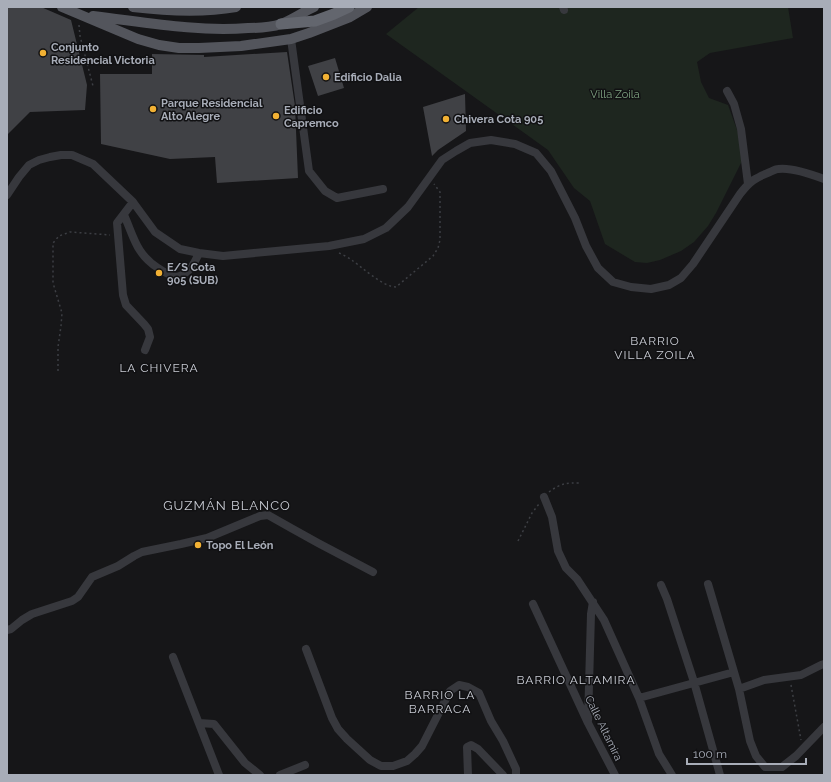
<svg xmlns="http://www.w3.org/2000/svg" width="831" height="782" viewBox="0 0 831 782" font-family="Raleway,sans-serif">
<rect width="100%" height="100%" fill="#161618"/>
<path fill="#1e261f" d="M 419,7 L 788,7 L 793,38 L 710,53 L 697,62 L 701,82 L 709,98 L 728,105 L 741,141 L 741,163 L 716,213 L 708,226 L 694,242 L 681,251 L 660,260 L 647,263 L 635,262 L 605,244 L 590,201 L 574,188 L 548,150 L 386,34 Z"/>
<path fill="#404145" d="M 7,7 L 41,7 L 71,20 L 87,85 L 85,110 L 30,112 L 7,135 Z
M 287,52 L 295,106 L 298,178 L 217,183 L 215,157 L 170,159 L 101,144 L 100,74 L 152,74 L 152,54 L 204,55 L 204,57 Z
M 335,58 L 344,88 L 318,96 L 308,66 Z
M 465,94 L 466,131 L 438,150 L 432,156 L 423,107 Z"/>
<g fill="none" stroke-linecap="round" stroke-linejoin="round">
<path stroke="#3d3f44" stroke-width="1.5" stroke-dasharray="2 3" stroke-linecap="butt" d="M 79,25 L 80,36 L 93,86
M 339,253 C 344,255 349,258 353,261 C 363,268 383,287 396,287 L 433,256 L 438,248 L 440,240 L 440,192 L 434,184
M 58,371 L 58,347 L 61,326 L 62,313 L 53,283 L 53,243 L 59,236 L 70,232 L 110,235
M 549,492 C 561,483 566,483 580,483
M 518,541 L 532,513 L 539,504
M 791,685 L 801,740"/>
<path stroke="#37383d" stroke-width="8" d="M 563,7 L 564,10
M 291,39 L 309,171 L 325,191 L 337,198 L 383,189
M 727,91 L 734,104 L 741,129 L 748,184
M 7,195 L 19,177 L 29,165 L 39,160 L 50,157 L 61,155 L 72,155 L 93,164 L 133,202 L 155,232 L 180,249 L 199,253 L 223,256 L 329,246 L 364,239 L 386,228 L 408,207 L 429,178 L 442,160 L 456,151 L 470,143 L 491,140 L 515,144 L 536,153 L 551,171 L 575,218 L 586,246 L 598,268 L 613,282 L 631,287 L 651,289 L 669,285 L 681,278 L 693,264 L 740,194 C 750,181 755,178 770,172 C 772,171 776,169 778,169 C 792,167 811,174 824,179
M 133,202 L 117,223 L 123,295 L 126,305 L 144,324 L 148,329 L 150,337 L 145,350
M 124,215 C 134,237 136,254 158,268 C 165,273 170,276 178,277 C 191,271 193,266 199,253
M 544,497 L 552,517 L 558,551 L 566,568 L 577,579 L 604,620 L 639,698 L 659,754 L 672,775
M 708,584 L 739,689 L 750,741 L 756,756 L 765,767 L 782,767 L 796,756 L 824,727
M 661,585 L 667,599 L 694,682 L 720,775
M 533,604 L 588,723 L 615,775
M 7,630 L 11,629 L 22,620 L 32,614 L 72,601 L 78,597 L 92,577 L 118,566 L 134,556 L 142,552 L 181,544 L 207,538 L 260,516 L 268,515 L 291,528 L 318,543 L 373,572
M 306,649 L 332,718 L 338,729 L 347,739 L 370,760 L 381,766 L 393,766 L 407,761 L 415,754 L 422,746 L 450,691 L 459,685 L 468,687 L 479,693 L 491,721 L 503,741 L 516,769 L 516,775
M 173,657 L 219,775
M 739,689 L 764,680 L 801,675 L 821,665 L 824,664
M 639,698 L 734,672
M 588,721 L 591,614 L 593,602
M 199,723 L 214,724 L 245,763 L 260,775
M 280,775 L 305,765
M 468,775 L 467,747 L 471,745 L 478,749 L 503,775"/>
<path stroke="#53555c" stroke-width="10" d="M 62,7 L 138,39 L 159,45 L 179,48 L 199,48 L 241,46 L 291,39 L 309,33 L 350,17 L 367,7
M 133,7 C 167,11 202,13 236,7
M 93,16 C 144,22 196,32 248,28 C 258,28 272,27 281,24 C 292,20 303,12 314,7"/>
<path stroke="#63666e" stroke-width="11" d="M 281,24 L 315,21 L 334,14 L 349,7"/>
</g>
<g fill="#f2b134" stroke="#111113" stroke-width="1.5">
<circle cx="43" cy="53" r="4"/>
<circle cx="326" cy="77" r="4"/>
<circle cx="153" cy="109" r="4"/>
<circle cx="276" cy="116" r="4"/>
<circle cx="446" cy="119" r="4"/>
<circle cx="159" cy="273" r="4"/>
<circle cx="198" cy="545" r="4"/>
</g>
<g text-anchor="middle" stroke-width="3" stroke-linejoin="round" paint-order="stroke">
<g font-size="11" font-weight="bold" fill="#a8adb8" stroke="#111113" text-anchor="start">
<text x="51" y="51">Conjunto<tspan x="51" dy="13">Residencial Victoria</tspan></text>
<text x="334" y="81">Edificio Dalia</text>
<text x="161" y="107">Parque Residencial<tspan x="161" dy="13">Alto Alegre</tspan></text>
<text x="284" y="114">Edificio<tspan x="284" dy="13">Capremco</tspan></text>
<text x="454" y="123">Chivera Cota 905</text>
<text x="167" y="271">E/S Cota<tspan x="167" dy="13">905 (SUB)</tspan></text>
<text x="206" y="549">Topo El León</text>
</g>
<g font-size="11" fill="#7fa381" stroke="#111113">
<text x="615" y="98">Villa Zoila</text>
</g>
<g font-size="11" fill="#a8adb8" stroke="#111113">
<text transform="translate(604 728) rotate(64)" y="4">Calle Altamira</text>
</g>
<g font-size="12" letter-spacing="1" fill="#c9ccd4" stroke="#111113">
<text x="655" y="345">BARRIO<tspan x="655" dy="14">VILLA ZOILA</tspan></text>
<text x="159" y="372">LA CHIVERA</text>
<text x="576" y="684">BARRIO ALTAMIRA</text>
<text x="440" y="699">BARRIO LA<tspan x="440" dy="14">BARRACA</tspan></text>
</g>
<g font-size="13" letter-spacing="1" fill="#c9ccd4" stroke="#111113">
<text x="227" y="510">GUZMÁN BLANCO</text>
</g>
</g>
<rect width="831" height="782" fill="none" stroke="#a8adb8" stroke-width="16"/>
<path d="M687 758v6h119v-6" fill="none" stroke="#a8adb8" stroke-width="2"/>
<text x="693" y="758" font-size="12" fill="#a8adb8" stroke="#111113" stroke-width="3" paint-order="stroke">100 m</text>
</svg>
